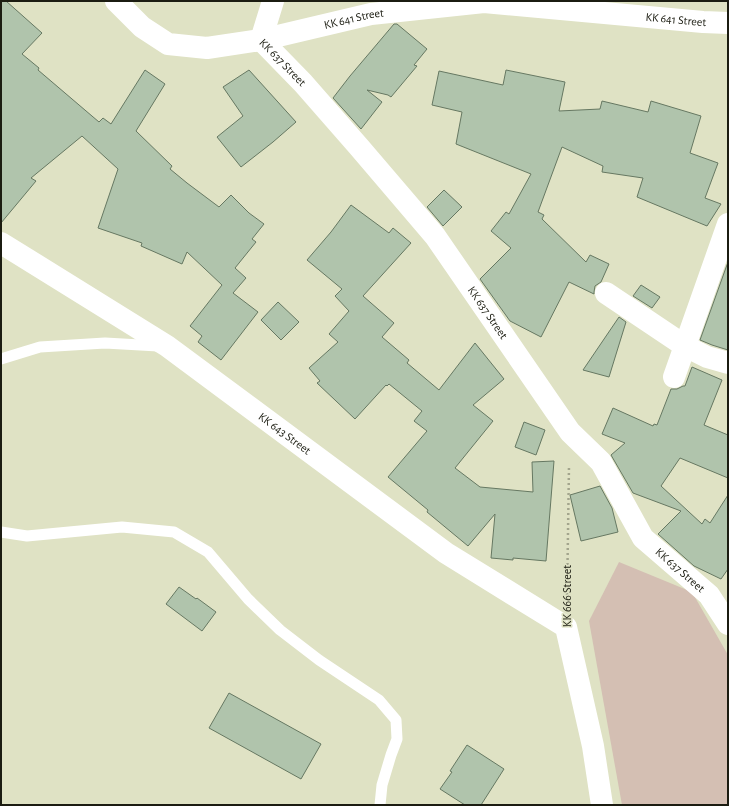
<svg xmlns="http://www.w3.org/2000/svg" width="729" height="806" viewBox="0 0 729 806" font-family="'Alegreya Sans',sans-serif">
<rect width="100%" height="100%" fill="#dfe2c4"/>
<path fill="#d4bfb3" d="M 619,562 L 692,592 L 728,655 L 728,805 L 622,805 L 589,621 Z"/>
<path fill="#b0c4ac" stroke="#667862" d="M 1,1 L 6,1 L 42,33 L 22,54 L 39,68 L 38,70 L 99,122 L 103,118 L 111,124 L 145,70 L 165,84 L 136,131 L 172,166 L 170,169 L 187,183 L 219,207 L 231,195 L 249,213 L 264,224 L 252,239 L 256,242 L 235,268 L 246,278 L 233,293 L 258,312 L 221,360 L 198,342 L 202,336 L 190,326 L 222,285 L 187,252 L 182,264 L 141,246 L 142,243 L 98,228 L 118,169 L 82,136 L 31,178 L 36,181 L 1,223 Z
M 394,24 L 397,24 L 427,49 L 414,65 L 417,66 L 391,97 L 388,95 L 367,90 L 382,102 L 361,129 L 333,98 L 350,76 Z
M 249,70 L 296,122 L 273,142 L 241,167 L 217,137 L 243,116 L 223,87 Z
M 506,70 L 565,82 L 559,111 L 600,109 L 602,101 L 648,112 L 651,101 L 701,116 L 690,153 L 718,163 L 705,198 L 721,204 L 707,226 L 637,197 L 643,178 L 602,172 L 603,166 L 562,147 L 538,212 L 544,215 L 542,219 L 586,262 L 590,255 L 609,264 L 601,282 L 595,286 L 594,292 L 594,294 L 569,282 L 541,337 L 510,321 L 480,279 L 511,248 L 491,231 L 506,212 L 509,214 L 531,174 L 456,144 L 462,112 L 432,105 L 439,71 L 503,85 Z
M 444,190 L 462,207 L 443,226 L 427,207 Z
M 351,205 L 389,233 L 393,228 L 411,243 L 363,296 L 394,323 L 382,337 L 409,360 L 407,363 L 439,390 L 475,343 L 504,379 L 473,405 L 493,421 L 455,468 L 480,487 L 533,492 L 532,462 L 554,461 L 546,561 L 513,558 L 513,560 L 491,558 L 495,514 L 468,546 L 427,512 L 428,510 L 388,477 L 427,431 L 414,421 L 422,411 L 389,384 L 387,386 L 386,385 L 355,419 L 317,383 L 320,381 L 309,368 L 338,342 L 329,334 L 349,311 L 335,296 L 342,289 L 307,260 L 331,232 Z
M 728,262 L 728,350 L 712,345 L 700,340 Z
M 641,285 L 660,297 L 652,308 L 633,296 Z
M 278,302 L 299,322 L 281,340 L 261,320 Z
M 619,317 L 626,322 L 609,377 L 583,370 Z
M 692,367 L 722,380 L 704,425 L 728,435 L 728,478 L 680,458 L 661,486 L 702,524 L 705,519 L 710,523 L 728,495 L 728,569 L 721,579 L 694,566 L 658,534 L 681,511 L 633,493 L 611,455 L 625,443 L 602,434 L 613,408 L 653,426 L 654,424 L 657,425 L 671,389 L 677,389 L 683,386 L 685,386 Z
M 524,422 L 545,430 L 536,455 L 515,447 Z
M 600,486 L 612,508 L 618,532 L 581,541 L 570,495 Z
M 179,587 L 196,599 L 197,598 L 216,612 L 202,631 L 166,604 Z
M 229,693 L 321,744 L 301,779 L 209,728 Z
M 467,745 L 504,769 L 481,805 L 465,805 L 440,789 L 452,772 L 450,771 Z"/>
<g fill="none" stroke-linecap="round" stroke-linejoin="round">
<path stroke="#a3a58d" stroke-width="2.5" stroke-dasharray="2 3" stroke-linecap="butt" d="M 567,600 L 569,465"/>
<path stroke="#fff" stroke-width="11" d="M 1,359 L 40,347 L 105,343 L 158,346
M 1,532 L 27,536 L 122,527 L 174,532 L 208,552 L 248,599 L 280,630 L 319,660 L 379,700 L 396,720 L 397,739 L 391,755 L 382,785 L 380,805"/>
<g stroke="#fff" stroke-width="22">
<path id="s1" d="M 116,1 L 142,27 L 168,44 L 207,48 L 261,40 L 371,14 L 484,2 L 703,22 L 728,23"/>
<path id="s2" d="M 273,1 L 261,40 L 303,83 L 359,147 L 435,236 L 570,432 L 601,462 L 643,538 L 709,595 L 728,624"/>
<path id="s3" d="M 1,243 L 167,346 L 446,553 L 566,627 L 593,746 L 602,805"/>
<path d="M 606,293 L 685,346 L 707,357 L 728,363"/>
<path d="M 674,377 L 728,224"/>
</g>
</g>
<g text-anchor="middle" stroke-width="3" stroke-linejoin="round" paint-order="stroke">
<g font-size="12" fill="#1b1c11" stroke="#dfe2c4">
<text dy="4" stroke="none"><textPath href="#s1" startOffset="257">KK 641 Street</textPath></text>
<text dy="4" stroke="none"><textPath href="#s1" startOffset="581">KK 641 Street</textPath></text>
<text dy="4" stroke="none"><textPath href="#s2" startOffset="72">KK 637 Street</textPath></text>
<text dy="4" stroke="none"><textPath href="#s2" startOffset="396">KK 637 Street</textPath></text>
<text dy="4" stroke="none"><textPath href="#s3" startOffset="342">KK 643 Street</textPath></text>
<text dy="4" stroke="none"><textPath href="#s2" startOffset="720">KK 637 Street</textPath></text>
<text transform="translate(567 596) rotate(-90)" y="4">KK 666 Street</text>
</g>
</g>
<rect width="729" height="806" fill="none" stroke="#1b1c11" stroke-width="4"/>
</svg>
